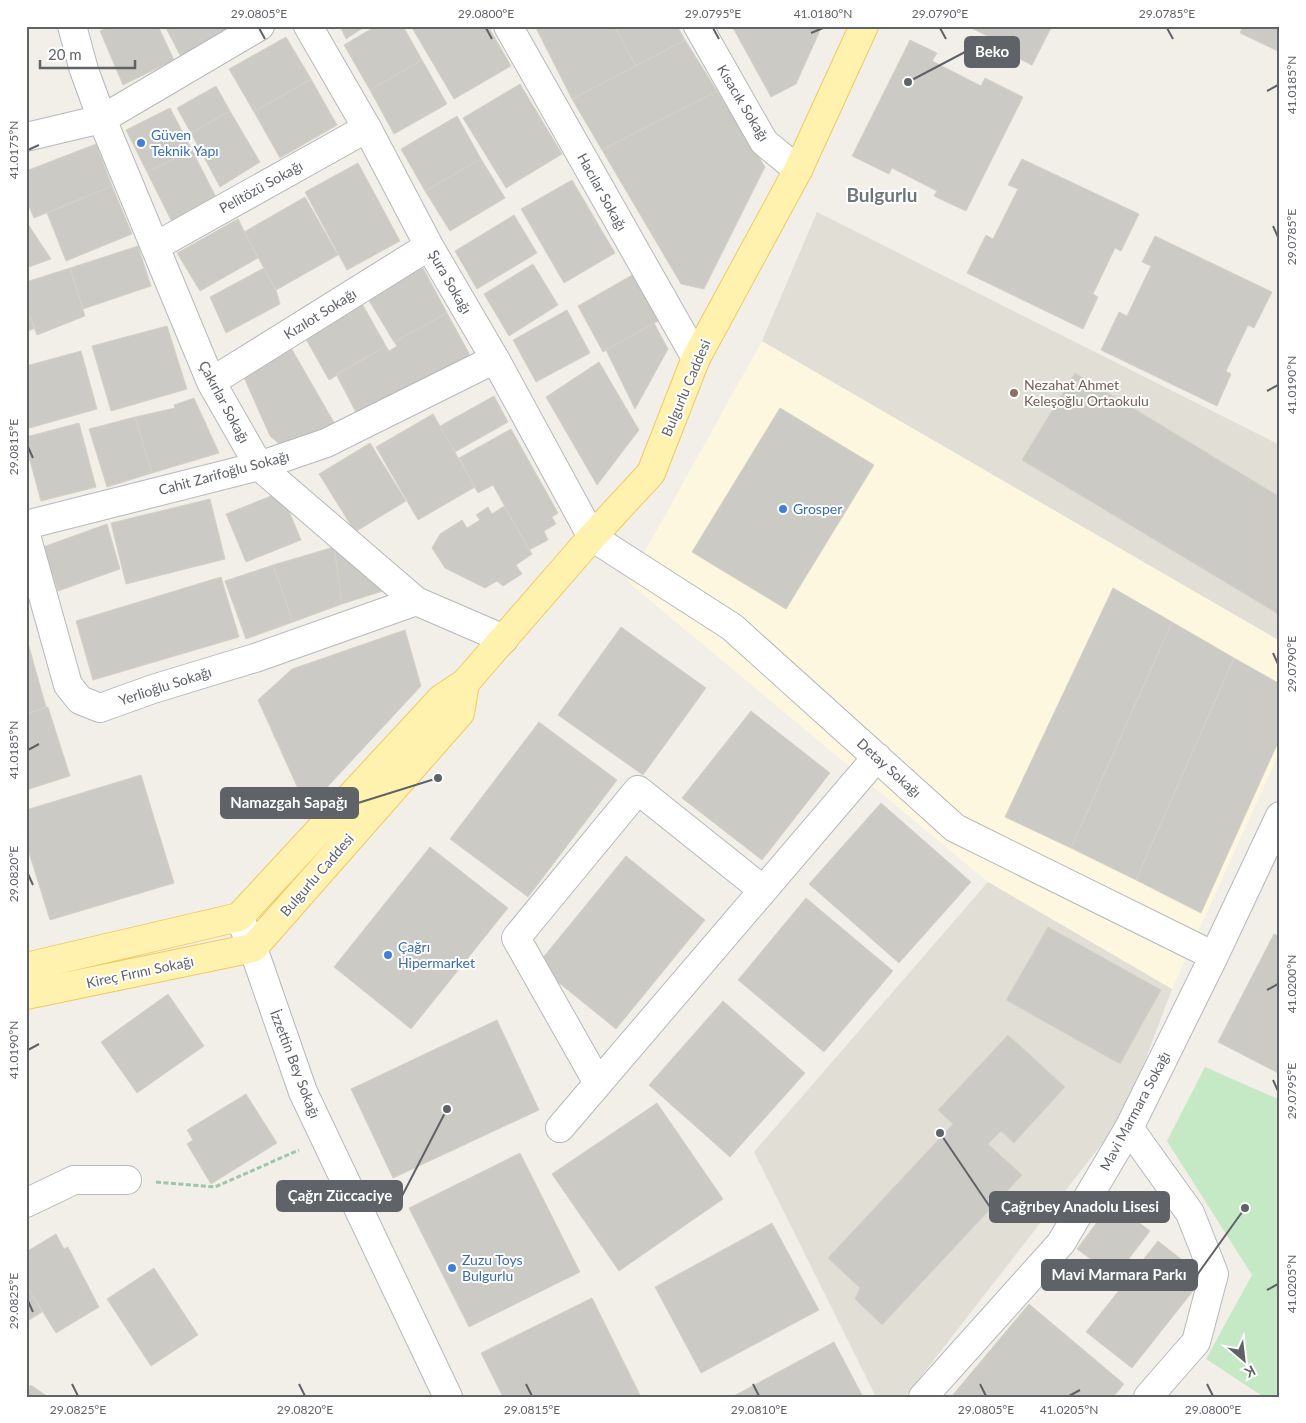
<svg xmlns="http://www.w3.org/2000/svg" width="1306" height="1423" viewBox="0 0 1306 1423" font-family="Lato,sans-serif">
<rect width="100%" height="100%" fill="#f1efe8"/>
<path fill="#fef7e0" d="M 762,341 L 1280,641 L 1280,751 L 1172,989 L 988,882 L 628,582 Z"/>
<path fill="#e1ded6" d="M 817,212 L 1280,445 L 1280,641 L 762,341 Z
M 988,882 L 1172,989 L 1125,1114 L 905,1397 L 876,1397 L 754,1152 Z"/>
<path fill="#c5e8c5" d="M 1205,1067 L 1280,1100 L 1280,1397 L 1264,1397 L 1206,1359 L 1252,1275 L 1167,1141 Z"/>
<path fill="#cccac5" stroke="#d6d1c6" d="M 110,26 L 158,26 L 174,60 L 123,85 L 100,31 Z
M 165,26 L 224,26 L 227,31 L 181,57 Z
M 340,26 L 366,26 L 346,39 Z
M 376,26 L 403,26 L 422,60 L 370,90 L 344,45 Z
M 411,26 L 488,26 L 511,66 L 454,99 Z
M 535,26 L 614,26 L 636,66 L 572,99 Z
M 614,26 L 677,26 L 685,40 L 636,66 Z
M 732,26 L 822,26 L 796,84 L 771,97 Z
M 967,26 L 1052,26 L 1032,65 L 1001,50 L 1004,44 Z
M 1243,26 L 1280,26 L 1280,52 L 1240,33 Z
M 286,37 L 311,79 L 254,112 L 229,69 Z
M 685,40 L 717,91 L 602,150 L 572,99 Z
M 910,40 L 937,53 L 932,61 L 981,86 L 985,78 L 1023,97 L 966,211 L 934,196 L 937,191 L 892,168 L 889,174 L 852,156 Z
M 422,60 L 447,104 L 394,134 L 370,90 Z
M 311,79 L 337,125 L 280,158 L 254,112 Z
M 520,84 L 562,154 L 506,188 L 463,118 Z
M 216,86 L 230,111 L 191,133 L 177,108 Z
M 717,91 L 765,167 L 704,289 L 681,284 L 602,150 Z
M 170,108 L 192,150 L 147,172 L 126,130 Z
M 230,111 L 260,162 L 220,187 L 191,133 Z
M 457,116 L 481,159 L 425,191 L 401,149 Z
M 96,144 L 112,186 L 34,218 L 26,199 L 26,171 Z
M 192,150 L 219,203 L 174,226 L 147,172 Z
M 481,159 L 505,198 L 450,231 L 425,191 Z
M 1022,159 L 1139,214 L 1121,251 L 1115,248 L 1093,294 L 1098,297 L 1083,329 L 967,273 L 986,235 L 993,239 L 1018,189 L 1008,185 Z
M 358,163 L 400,241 L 347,270 L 305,192 Z
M 572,180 L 615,253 L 564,283 L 521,209 Z
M 112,186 L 132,234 L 66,261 L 47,213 Z
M 305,197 L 338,255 L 276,290 L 244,232 Z
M 514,215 L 537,253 L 477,289 L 455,251 Z
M 238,219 L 258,258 L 200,291 L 177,253 Z
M 26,221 L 51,259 L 26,268 Z
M 1155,236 L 1272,292 L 1254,328 L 1248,325 L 1226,371 L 1231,374 L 1217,406 L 1101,350 L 1119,312 L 1127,316 L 1151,266 L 1142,262 Z
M 138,246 L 151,286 L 83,309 L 70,268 Z
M 533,264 L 558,305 L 509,336 L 484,294 Z
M 70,268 L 85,316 L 37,335 L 26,307 L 26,282 Z
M 264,268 L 276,290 L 280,304 L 226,333 L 210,297 Z
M 423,268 L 447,313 L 394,342 L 368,299 L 382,288 Z
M 634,274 L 660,320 L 603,352 L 578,306 Z
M 360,300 L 386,346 L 329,380 L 302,332 Z
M 26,307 L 35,328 L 26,332 Z
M 567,310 L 590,353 L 536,382 L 513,340 Z
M 447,313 L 471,357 L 360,420 L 336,374 L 386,346 L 389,351 L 397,346 L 394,342 Z
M 654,323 L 668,349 L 635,409 L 606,350 Z
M 167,326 L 187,389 L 111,411 L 92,346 Z
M 290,346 L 336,426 L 284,448 L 270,436 L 242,373 Z
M 81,351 L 97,409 L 26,429 L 26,366 Z
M 599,362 L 639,430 L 597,485 L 546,397 Z
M 1075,373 L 1280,497 L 1280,615 L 1022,460 Z
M 494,396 L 508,422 L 455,452 L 440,426 Z
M 194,398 L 219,453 L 152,473 L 135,417 L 175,408 L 174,405 Z
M 780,408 L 874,465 L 786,609 L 692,552 Z
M 433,414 L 475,487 L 418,520 L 376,447 Z
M 135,417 L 152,473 L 107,487 L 89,429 Z
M 79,423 L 96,487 L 41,501 L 26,446 L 26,437 Z
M 511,429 L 558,513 L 552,517 L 556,524 L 544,531 L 548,540 L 529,550 L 493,485 L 478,493 L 459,458 Z
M 370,443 L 406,501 L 355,532 L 319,474 Z
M 281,492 L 301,540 L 246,562 L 226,514 Z
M 210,499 L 225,559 L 126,584 L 111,523 Z
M 504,506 L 532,554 L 516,565 L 522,574 L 503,586 L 497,581 L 485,588 L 445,568 L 432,548 L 440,534 L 462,520 L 467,528 L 480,520 L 476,515 L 488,507 L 492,514 Z
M 107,524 L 120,569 L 58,591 L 43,547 Z
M 334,547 L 392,588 L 342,604 Z
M 334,547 L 342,604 L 293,622 L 273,565 Z
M 273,565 L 293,622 L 246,639 L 225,581 Z
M 221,577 L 239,637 L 93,680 L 76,621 Z
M 1113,588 L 1172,622 L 1071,848 L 1005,817 Z
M 1172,622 L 1234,658 L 1136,880 L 1071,848 Z
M 621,627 L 706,688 L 643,775 L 558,715 Z
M 405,630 L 421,686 L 318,797 L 304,802 L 258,700 L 292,669 Z
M 26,636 L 46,707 L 26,714 Z
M 1234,658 L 1280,684 L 1280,738 L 1201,913 L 1136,880 Z
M 48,707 L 70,776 L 26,790 L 26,714 Z
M 751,711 L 830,773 L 762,860 L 682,798 Z
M 539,722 L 617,780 L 528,897 L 450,839 Z
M 141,775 L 174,883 L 50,920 L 26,843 L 26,810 Z
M 881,803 L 971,882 L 899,963 L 809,884 Z
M 430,847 L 508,908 L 411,1029 L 334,967 Z
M 626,856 L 705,920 L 616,1029 L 537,965 Z
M 806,898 L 893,971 L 824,1052 L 738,980 Z
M 1048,927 L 1161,990 L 1120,1064 L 1006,1000 Z
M 1274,934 L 1280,937 L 1280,1074 L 1218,1042 Z
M 168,994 L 204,1046 L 137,1093 L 101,1042 Z
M 723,1001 L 805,1073 L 730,1157 L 649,1085 Z
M 497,1020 L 539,1110 L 393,1178 L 351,1089 Z
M 1008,1035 L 1065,1087 L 1014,1143 L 1001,1131 L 988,1144 L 1022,1175 L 882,1325 L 855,1299 L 860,1288 L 828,1258 L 953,1124 L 938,1110 Z
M 246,1094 L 277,1143 L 211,1184 L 187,1144 L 193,1140 L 187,1130 Z
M 657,1103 L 723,1199 L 619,1271 L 552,1174 Z
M 520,1153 L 580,1272 L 469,1327 L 409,1208 Z
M 1112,1202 L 1150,1231 L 1115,1277 L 1077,1249 Z
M 772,1223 L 819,1310 L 701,1373 L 655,1287 Z
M 56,1234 L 64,1249 L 68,1247 L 99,1307 L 56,1333 L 26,1285 L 26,1252 Z
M 1158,1241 L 1204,1277 L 1132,1368 L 1086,1332 Z
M 154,1268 L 198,1335 L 151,1366 L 107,1299 Z
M 26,1285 L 42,1312 L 26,1322 Z
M 592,1298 L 641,1397 L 503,1397 L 481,1353 Z
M 1029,1304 L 1124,1384 L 1113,1397 L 951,1397 Z
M 834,1342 L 863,1397 L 732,1397 Z
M 31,1385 L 48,1397 L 26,1397 L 26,1391 Z"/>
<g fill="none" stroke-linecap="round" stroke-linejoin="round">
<defs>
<path id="minor" d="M 72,26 L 84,70 L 102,119 L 211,382 L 259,466 L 416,601 L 504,639
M 308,26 L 367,128 L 429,246 L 495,359 L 592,537 L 732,627 L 955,828 L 1214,956
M 508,26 L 696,358
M 698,26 L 764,142 L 798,170
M 26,137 L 102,119 L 260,26
M 156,246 L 367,128
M 211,382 L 429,246
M 26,525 L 259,466 L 326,443 L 495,359
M 26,535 L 68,685 L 80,700 L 100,708 L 153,689 L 255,658 L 416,601
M 239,917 L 253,948 L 303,1092 L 448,1397
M 598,1083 L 516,938 L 638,790 L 763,890
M 560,1128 L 877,757
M 1129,1128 L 1190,1213 L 1214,1274 L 1196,1342 L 1148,1397
M 26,1203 L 74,1180 L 127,1180
M 923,1397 L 1061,1243 L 1129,1128 L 1214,956 L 1280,816"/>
<path id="major" d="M 26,967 L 239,917 L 441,699 L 465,683 L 592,537 L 651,473 L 696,358 L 798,170 L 864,26
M 26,995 L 253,948 L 460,713 L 465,683"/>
</defs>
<use href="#minor" stroke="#b5b8bc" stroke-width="30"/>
<use href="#major" stroke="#f2c960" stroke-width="30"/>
<path stroke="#9cc7a9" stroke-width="3" stroke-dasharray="5 2.5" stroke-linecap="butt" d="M 156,1182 L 215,1187 L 299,1150"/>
<use href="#minor" stroke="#fff" stroke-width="28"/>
<use href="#major" stroke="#fff2af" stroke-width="28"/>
</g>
<path fill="none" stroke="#5f6368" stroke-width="2" d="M 259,28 L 265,39M 486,28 L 492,39M 713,28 L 719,39M 940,28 L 946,39M 1167,28 L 1173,39M 811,33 L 823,28M 1267,91 L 1278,85M 28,150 L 39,145M 1273,226 L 1278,237M 1267,391 L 1278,385M 28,447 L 33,458M 1273,653 L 1278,664M 28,750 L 39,744M 28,874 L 33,885M 1267,990 L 1278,984M 28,1050 L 39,1044M 1273,1080 L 1278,1091M 1267,1290 L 1278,1284M 28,1301 L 33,1312M 72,1384 L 78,1396M 299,1384 L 305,1396M 526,1384 L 532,1396M 753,1384 L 759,1396M 980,1384 L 986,1396M 1207,1384 L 1213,1396M 1069,1396 L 1080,1390"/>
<g fill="#3f7fe0" stroke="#fff" stroke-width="2">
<circle cx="141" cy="143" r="5"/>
<circle cx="783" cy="509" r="5"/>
<circle cx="388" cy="955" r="5"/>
<circle cx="452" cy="1268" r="5"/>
</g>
<circle fill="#8d6e63" stroke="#fff" stroke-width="2" cx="1014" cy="393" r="5"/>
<g text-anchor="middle" stroke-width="4" stroke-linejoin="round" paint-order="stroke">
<g font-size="14" fill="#5f6368" stroke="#fff">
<text transform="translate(743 103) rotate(59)" y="5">Kısacık Sokağı</text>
<text transform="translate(261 187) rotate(-29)" y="5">Pelitözü Sokağı</text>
<text transform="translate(602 192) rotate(61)" y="5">Hacılar Sokağı</text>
<text transform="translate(450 282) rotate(60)" y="5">Şura Sokağı</text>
<text transform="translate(320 314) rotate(-32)" y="5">Kızılot Sokağı</text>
<text transform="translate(686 388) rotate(-67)" y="5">Bulgurlu Caddesi</text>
<text transform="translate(224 402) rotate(62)" y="5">Çakırlar Sokağı</text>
<text transform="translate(224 473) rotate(-15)" y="5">Cahit Zarifoğlu Sokağı</text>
<text transform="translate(165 686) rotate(-18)" y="5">Yerlioğlu Sokağı</text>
<text transform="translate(889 768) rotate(42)" y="5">Detay Sokağı</text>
<text transform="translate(317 875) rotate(-49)" y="5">Bulgurlu Caddesi</text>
<text transform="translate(140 972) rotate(-12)" y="5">Kireç Fırını Sokağı</text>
<text transform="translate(295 1064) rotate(69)" y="5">İzzettin Bey Sokağı</text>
<text transform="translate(1135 1111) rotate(-62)" y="5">Mavi Marmara Sokağı</text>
</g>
<g font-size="14" fill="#366cbe" stroke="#fff" text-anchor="start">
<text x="151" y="140">Güven<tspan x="151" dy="16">Teknik Yapı</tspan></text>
<text x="793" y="514">Grosper</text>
<text x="398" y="952">Çağrı<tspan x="398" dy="16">Hipermarket</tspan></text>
<text x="462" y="1265">Zuzu Toys<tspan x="462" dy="16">Bulgurlu</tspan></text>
</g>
<g font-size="14" fill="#785e54" stroke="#fff" text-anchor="start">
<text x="1024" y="390">Nezahat Ahmet<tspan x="1024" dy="16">Keleşoğlu Ortaokulu</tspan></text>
</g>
<g font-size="19" font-weight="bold" fill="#70757a" stroke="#fff">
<text x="882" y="202">Bulgurlu</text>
</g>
</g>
<path fill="none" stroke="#5f6368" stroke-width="2" d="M908 82L965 52M438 778L358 803M447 1109L402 1196M940 1133L990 1207M1245 1208L1197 1275"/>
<g fill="#5f6368" stroke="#fff" stroke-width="2">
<circle cx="908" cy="82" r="5"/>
<circle cx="438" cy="778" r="5"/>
<circle cx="447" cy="1109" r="5"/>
<circle cx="940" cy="1133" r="5"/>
<circle cx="1245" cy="1208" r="5"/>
</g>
<g fill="#5f6368" stroke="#5f6368" stroke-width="2">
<rect x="965" y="37" width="54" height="30" rx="5"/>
<rect x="221" y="788" width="137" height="30" rx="5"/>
<rect x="277" y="1181" width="125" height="30" rx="5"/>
<rect x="990" y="1192" width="179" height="30" rx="5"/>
<rect x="1042" y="1260" width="155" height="30" rx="5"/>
</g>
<g font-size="15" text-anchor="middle" font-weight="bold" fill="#fff">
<text x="992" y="57">Beko</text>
<text x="289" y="808">Namazgah Sapağı</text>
<text x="340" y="1201">Çağrı Züccaciye</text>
<text x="1080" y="1212">Çağrıbey Anadolu Lisesi</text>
<text x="1119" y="1280">Mavi Marmara Parkı</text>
</g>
<rect width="1306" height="1423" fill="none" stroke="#ffffff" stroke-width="55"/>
<g transform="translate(1244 1360) rotate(152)" stroke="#ffffff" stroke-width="4" paint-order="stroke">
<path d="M0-4L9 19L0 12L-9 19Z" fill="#5f6368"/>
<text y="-8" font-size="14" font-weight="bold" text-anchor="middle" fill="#5f6368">K</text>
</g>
<path d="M40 60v8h95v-8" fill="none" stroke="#5f6368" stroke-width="2.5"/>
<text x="48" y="60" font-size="15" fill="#5f6368" stroke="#ffffff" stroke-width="4" paint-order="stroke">20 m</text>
<rect x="28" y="28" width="1250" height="1368" fill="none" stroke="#5f6368" stroke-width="2"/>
<g font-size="12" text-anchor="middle" fill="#5f6368">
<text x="259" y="18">29.0805°E</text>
<text x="486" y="18">29.0800°E</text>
<text x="713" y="18">29.0795°E</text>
<text x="823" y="18">41.0180°N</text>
<text x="940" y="18">29.0790°E</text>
<text x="1167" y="18">29.0785°E</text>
<text transform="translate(1292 85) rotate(-90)" y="4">41.0185°N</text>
<text transform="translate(14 150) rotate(-90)" y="4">41.0175°N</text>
<text transform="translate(1292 237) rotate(-90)" y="4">29.0785°E</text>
<text transform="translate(1292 385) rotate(-90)" y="4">41.0190°N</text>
<text transform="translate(14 447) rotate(-90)" y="4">29.0815°E</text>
<text transform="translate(1292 664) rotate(-90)" y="4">29.0790°E</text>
<text transform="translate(14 750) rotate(-90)" y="4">41.0185°N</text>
<text transform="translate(14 874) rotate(-90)" y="4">29.0820°E</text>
<text transform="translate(1292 984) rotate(-90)" y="4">41.0200°N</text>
<text transform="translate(14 1050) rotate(-90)" y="4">41.0190°N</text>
<text transform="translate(1292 1091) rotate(-90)" y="4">29.0795°E</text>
<text transform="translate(1292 1284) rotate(-90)" y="4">41.0205°N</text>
<text transform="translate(14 1301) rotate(-90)" y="4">29.0825°E</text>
<text x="78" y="1414">29.0825°E</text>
<text x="305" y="1414">29.0820°E</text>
<text x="532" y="1414">29.0815°E</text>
<text x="759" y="1414">29.0810°E</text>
<text x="986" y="1414">29.0805°E</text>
<text x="1069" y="1414">41.0205°N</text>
<text x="1213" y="1414">29.0800°E</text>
</g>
</svg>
